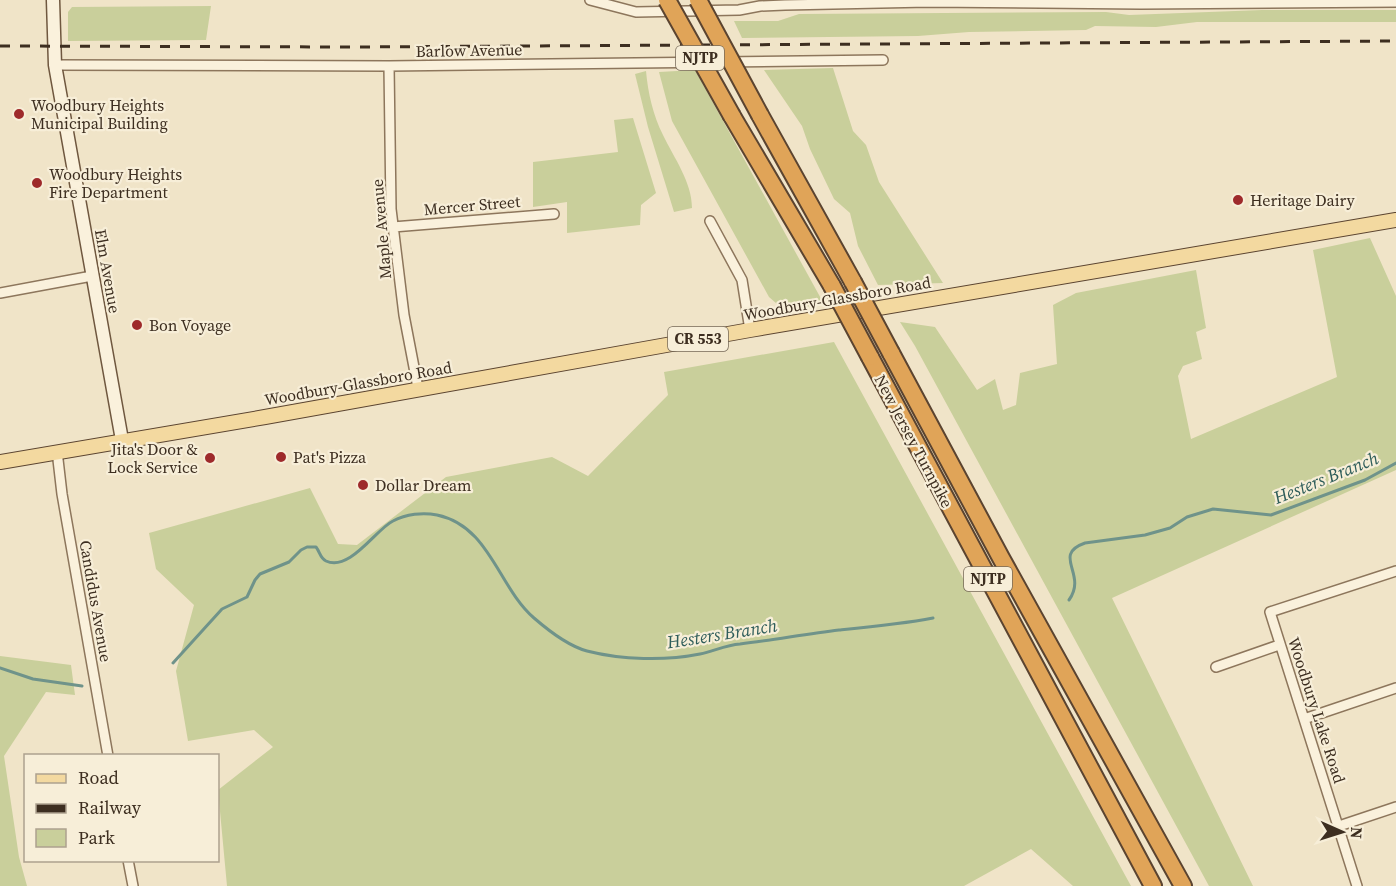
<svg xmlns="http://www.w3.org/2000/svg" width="1396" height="886" viewBox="0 0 1396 886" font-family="'Source Serif 4',serif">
<rect width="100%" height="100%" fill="#f0e4c8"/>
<path fill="#c9cf9b" d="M 211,6 L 206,40 L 68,41 L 68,12 L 72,7 Z
M 1262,10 L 1396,10 L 1396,22 L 1197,22 L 1156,27 L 1095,26 L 1086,30 L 969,32 L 918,36 L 742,38 L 734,21 L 778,21 L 799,14 L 1106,12 L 1129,15 Z
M 833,68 L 853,131 L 866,145 L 879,182 L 943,283 L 878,285 L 858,246 L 850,213 L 834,199 L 810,149 L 802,126 L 764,70 Z
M 695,70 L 824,304 L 784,310 L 769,297 L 672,121 L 659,72 Z
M 646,71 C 648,93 653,115 663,135 C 674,158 692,182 692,208 L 674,212 L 648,127 L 635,74 Z
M 633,118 L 656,193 L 641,205 L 640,225 L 567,233 L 567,202 L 533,207 L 533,162 L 618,152 L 614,120 Z
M 1370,238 L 1396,296 L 1396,470 L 1112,598 L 1253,886 L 1209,886 L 915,346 L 900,322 L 935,327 L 977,390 L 995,379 L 1003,410 L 1016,405 L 1020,373 L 1057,364 L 1053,305 L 1076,293 L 1196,270 L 1206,328 L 1196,332 L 1202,359 L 1183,366 L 1178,376 L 1191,439 L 1337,377 L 1313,250 Z
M 834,342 L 1131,886 L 1073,886 L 1031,849 L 964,886 L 227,886 L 218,790 L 273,747 L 254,730 L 188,741 L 176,671 L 194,605 L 156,569 L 149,533 L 310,488 L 338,544 L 357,545 L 446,477 L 552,457 L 588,476 L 668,395 L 664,372 Z
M 0,656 L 71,665 L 75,695 L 46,692 L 4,756 L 19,857 L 27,886 L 0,886 Z"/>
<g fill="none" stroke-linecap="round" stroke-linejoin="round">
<path stroke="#6f938a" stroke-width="3" d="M 1069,600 C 1088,574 1051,555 1085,543 L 1145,535 L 1170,528 L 1187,517 L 1213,509 L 1271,515 L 1365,480 L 1396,463
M 173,663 L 222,609 L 247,597 L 255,580 L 260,574 L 289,562 L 301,550 L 307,547 L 316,547 C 320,552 320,558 326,561 C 350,572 376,529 393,521 C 406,514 423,512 437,515 C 490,526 498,587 534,618 C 549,631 568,646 587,651 C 622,660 665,661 700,654 C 714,651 726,645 740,644 C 773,640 806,634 839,630 C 870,627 902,624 933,618
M 0,668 L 33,679 L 82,686"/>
<defs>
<path id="minor" d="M 590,0 L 636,12 L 739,10 L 760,6 L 785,5 L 928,2 L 1141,4 L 1396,2
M 55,65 L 389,66 L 883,60
M 389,66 L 391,209 L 404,315 L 418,388
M 710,221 L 742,280 L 750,330
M 393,227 L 554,214
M 0,293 L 92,276
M 57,451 L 62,494 L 108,756
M 1216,667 L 1279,645
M 1304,719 L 1396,688
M 1339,826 L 1396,807
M 128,860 L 133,886
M 1357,886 L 1270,612 L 1396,571"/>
<path id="secondary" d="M 53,0 L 55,65 L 122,440"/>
<path id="primary" d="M 0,462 L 265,417 L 750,330 L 1396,220"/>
<path id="motorway" d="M 760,115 L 853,282
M 732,116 L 832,286
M 891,353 L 1001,558 L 1183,886
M 870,357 L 1153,886"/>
</defs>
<use href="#minor" stroke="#8d765c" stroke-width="12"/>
<use href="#secondary" stroke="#6f573f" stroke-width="15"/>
<use href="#primary" stroke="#5b4430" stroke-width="16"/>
<use href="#motorway" stroke="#5b4430" stroke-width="20"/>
<use href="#minor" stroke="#faf1dc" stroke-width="9"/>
<use href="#secondary" stroke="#faf1dc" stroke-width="12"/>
<use href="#primary" stroke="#f3d9a0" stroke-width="14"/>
<use href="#motorway" stroke="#e0a458" stroke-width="16"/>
<path stroke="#3d2e20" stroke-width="3" stroke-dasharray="10 10" stroke-linecap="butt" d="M 0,46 L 351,47 L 1396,41"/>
<defs>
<path id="motorway-bridge" d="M 667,0 L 732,116
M 698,0 L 760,115
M 853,282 L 891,353
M 832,286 L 870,357"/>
</defs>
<use href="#motorway-bridge" stroke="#5b4430" stroke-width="20" stroke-linecap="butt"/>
<use href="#motorway-bridge" stroke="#e0a458" stroke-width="16"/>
</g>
<g fill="#9e2a2b" stroke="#f7eed8" stroke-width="2">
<circle cx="19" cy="114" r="6"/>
<circle cx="37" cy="183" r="6"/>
<circle cx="1238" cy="200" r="6"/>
<circle cx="137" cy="325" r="6"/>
<circle cx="281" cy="457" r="6"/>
<circle cx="210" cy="458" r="6"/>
<circle cx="363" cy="485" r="6"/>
</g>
<g text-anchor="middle" stroke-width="4.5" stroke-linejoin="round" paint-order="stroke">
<g fill="#f7eed8" stroke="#756857" stroke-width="1.5">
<rect x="676" y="46" width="48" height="24" rx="4.5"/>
<rect x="668" y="327" width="60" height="24" rx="4.5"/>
<rect x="964" y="567" width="48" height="24" rx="4.5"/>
</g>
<g font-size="15" font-weight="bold" fill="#3d2e20">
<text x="700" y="63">NJTP</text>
<text x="698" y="344">CR 553</text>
<text x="988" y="584">NJTP</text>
</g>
<g font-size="16" fill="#3d2e20" stroke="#f7eed8">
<text transform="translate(469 50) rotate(-1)" y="6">Barlow Avenue</text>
<text transform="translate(472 205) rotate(-5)" y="6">Mercer Street</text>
<text transform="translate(381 229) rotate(-95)" y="6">Maple Avenue</text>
<text transform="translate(108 271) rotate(80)" y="6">Elm Avenue</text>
<text transform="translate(837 298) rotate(-10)" y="6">Woodbury-Glassboro Road</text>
<text transform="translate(358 383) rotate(-10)" y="6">Woodbury-Glassboro Road</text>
<text transform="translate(914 441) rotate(62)" y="6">New Jersey Turnpike</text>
<text transform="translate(96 601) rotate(80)" y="6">Candidus Avenue</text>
<text transform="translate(1317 710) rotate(72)" y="6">Woodbury Lake Road</text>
</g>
<g font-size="16" fill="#3d2e20" stroke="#f7eed8" text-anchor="start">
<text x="31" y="111">Woodbury Heights<tspan x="31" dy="18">Municipal Building</tspan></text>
<text x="49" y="180">Woodbury Heights<tspan x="49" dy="18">Fire Department</tspan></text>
<text x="1250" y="206">Heritage Dairy</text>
<text x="149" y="331">Bon Voyage</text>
<text x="198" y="455" text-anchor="end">Jita's Door &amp;<tspan x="198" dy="18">Lock Service</tspan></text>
<text x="293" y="463">Pat's Pizza</text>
<text x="375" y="491">Dollar Dream</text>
</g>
<g font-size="18" font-style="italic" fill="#2f5d5a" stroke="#f7eed8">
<text transform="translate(1326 478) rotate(-22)" y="6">Hesters Branch</text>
<text transform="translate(722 634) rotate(-9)" y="6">Hesters Branch</text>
</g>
</g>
<rect x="24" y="754" width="195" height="108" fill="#f7eed8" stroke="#ada18e" stroke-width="1.5"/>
<rect x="36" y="774" width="30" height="9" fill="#f3d9a0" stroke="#ada18e" stroke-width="1.5"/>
<text x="78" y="784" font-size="18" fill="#3d2e20">Road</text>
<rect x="36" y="804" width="30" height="9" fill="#3d2e20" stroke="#ada18e" stroke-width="1.5"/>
<text x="78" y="814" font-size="18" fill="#3d2e20">Railway</text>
<rect x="36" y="829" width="30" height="18" fill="#c9cf9b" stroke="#ada18e" stroke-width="1.5"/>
<text x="78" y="844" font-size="18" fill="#3d2e20">Park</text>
<g transform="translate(1342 832) rotate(93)" stroke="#f7eed8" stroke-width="4.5" paint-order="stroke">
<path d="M0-4.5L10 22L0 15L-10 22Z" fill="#3d2e20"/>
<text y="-9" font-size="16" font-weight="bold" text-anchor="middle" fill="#3d2e20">N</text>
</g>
</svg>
